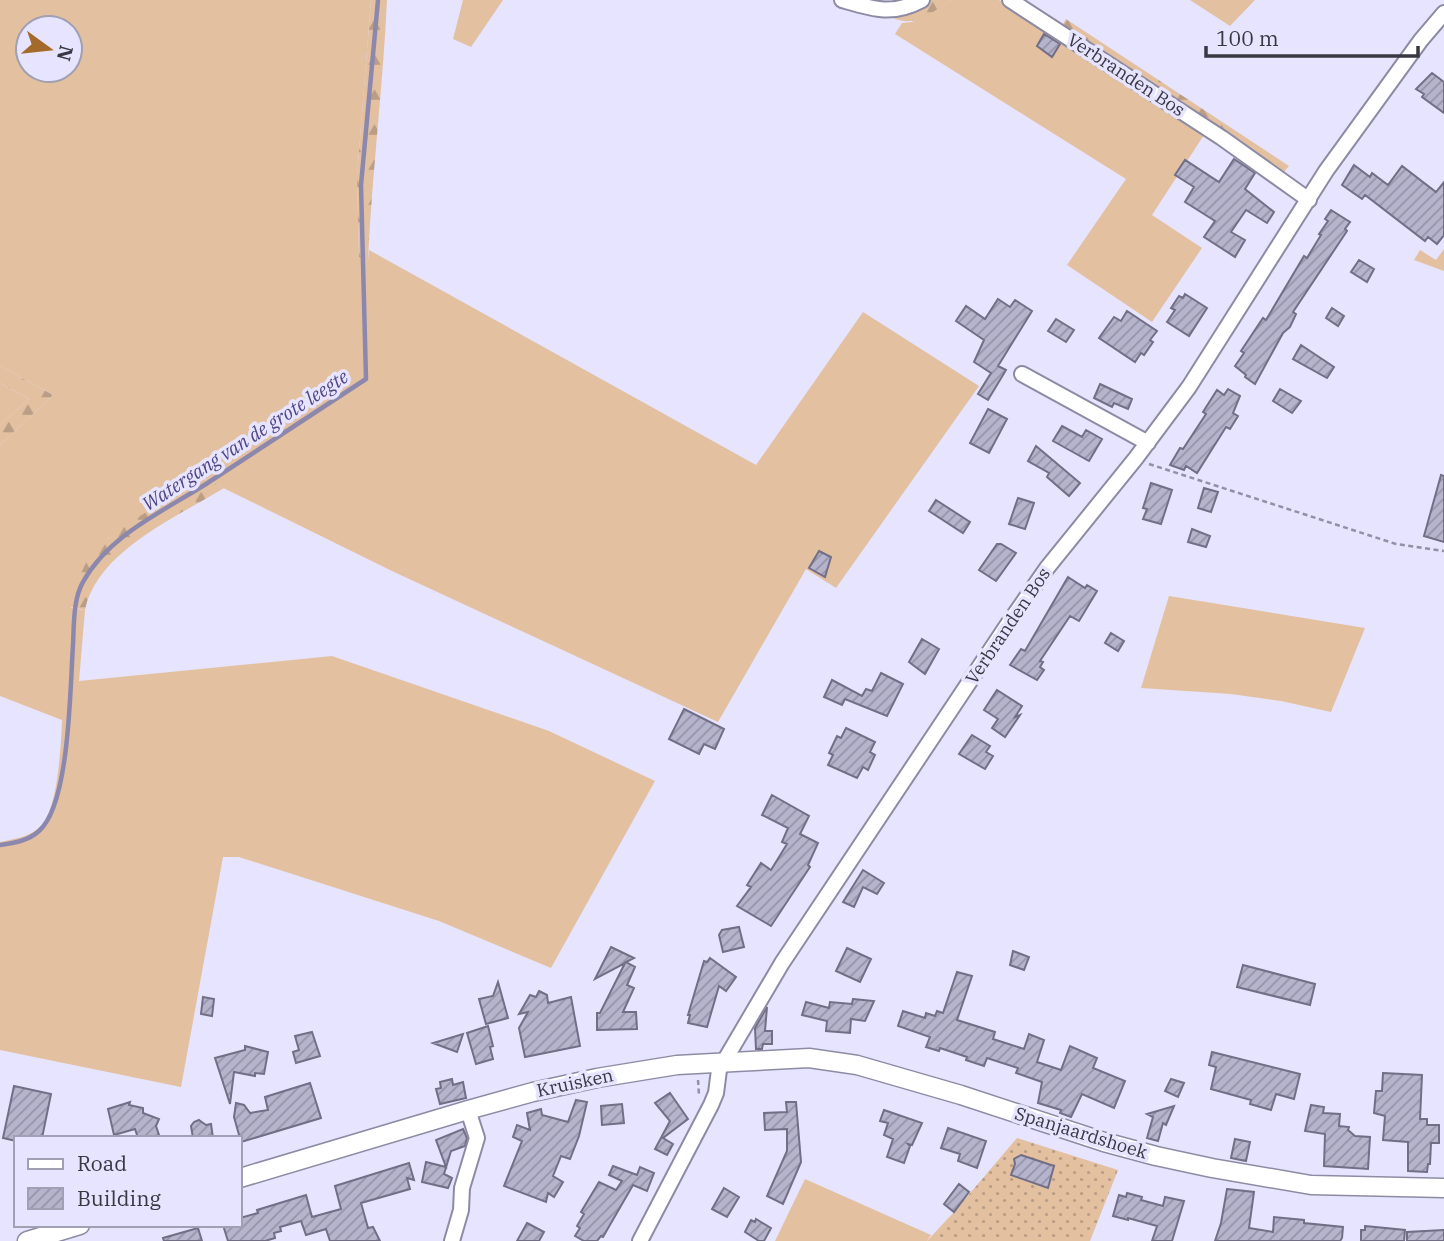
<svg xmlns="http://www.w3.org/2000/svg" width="1444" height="1241" viewBox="0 0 1444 1241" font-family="'IBM Plex Serif',serif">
<defs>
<pattern id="forest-firs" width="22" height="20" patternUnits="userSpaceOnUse" patternTransform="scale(1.75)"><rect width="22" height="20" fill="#e3c0a0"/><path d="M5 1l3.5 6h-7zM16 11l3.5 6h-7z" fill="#b99d84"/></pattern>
<pattern id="garden-dots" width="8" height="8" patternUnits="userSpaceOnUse" patternTransform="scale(1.75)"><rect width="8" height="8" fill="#e3c0a0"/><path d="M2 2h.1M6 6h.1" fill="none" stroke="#b99d84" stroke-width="1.8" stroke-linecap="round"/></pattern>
<pattern id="building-hatch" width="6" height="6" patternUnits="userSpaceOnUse" patternTransform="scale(1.75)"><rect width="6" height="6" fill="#b6b4cd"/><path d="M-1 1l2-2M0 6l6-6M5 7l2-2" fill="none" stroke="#9593a8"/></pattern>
</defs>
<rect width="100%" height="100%" fill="#e6e4ff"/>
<path fill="#e3c0a0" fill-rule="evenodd" d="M 0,0 L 371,0 L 357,176 L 359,258 L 368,260 L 369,250 L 756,465 L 863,312 L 979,386 L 836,588 L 806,569 L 718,722 L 392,571 L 203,478 L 108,539 L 71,608 L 85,610 L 79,681 L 332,656 L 549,731 L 655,781 L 551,968 L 439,921 L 239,857 L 223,857 L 181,1087 L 0,1050 L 0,842 C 15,839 35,836 44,822 C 58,802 61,746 62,720 L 0,696 L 0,445 L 53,395 L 0,366 ZM 28,28 L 70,28 L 70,70 L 28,70 Z
M 463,0 L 503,0 L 471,47 L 453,39 Z
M 952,0 L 999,0 L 1204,135 L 1152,215 L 1202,248 L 1152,322 L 1067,265 L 1126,179 L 895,34 L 902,23 L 912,22 Z
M 1190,0 L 1255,0 L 1230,26 Z
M 1444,249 L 1444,271 L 1414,260 L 1420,250 L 1436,260 Z
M 0,383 L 29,399 L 0,425 Z
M 1169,596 L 1365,628 L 1331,712 L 1281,701 L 1231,694 L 1141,688 Z
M 805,1179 L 931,1235 L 927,1241 L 775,1241 Z"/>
<path fill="url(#forest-firs)" d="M 371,0 L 387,0 C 383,87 372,173 368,260 L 364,262 L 359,258 L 357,176 Z
M 931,0 L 952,0 C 929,13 915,30 889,16 Z
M 1066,19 L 1289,166 L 1283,173 L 1060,29 Z
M 0,366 L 53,395 L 0,445 L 0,425 L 29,399 L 0,383 Z
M 202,478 L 224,488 C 177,517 97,551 85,610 L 71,607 C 75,592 79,575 87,561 C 105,533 172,497 202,478 Z"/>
<path fill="url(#garden-dots)" d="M 1017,1138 L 1118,1170 L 1090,1241 L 927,1241 L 954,1212 Z"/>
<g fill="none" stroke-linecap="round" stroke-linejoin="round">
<path stroke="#8c88ad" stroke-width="4.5" d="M 0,845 C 14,843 28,841 39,831 C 70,804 70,687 73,645 C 74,626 73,599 83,582 C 109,535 162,512 206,484 C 259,449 313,414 366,379 L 361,185 L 378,0"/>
</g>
<path fill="url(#building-hatch)" stroke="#716e86" stroke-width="2" d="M 1044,34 L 1060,44 L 1052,57 L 1037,46 Z
M 1432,73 L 1444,82 L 1444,113 L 1422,97 L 1424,94 L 1416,89 Z
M 1234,159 L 1255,173 L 1245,189 L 1274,212 L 1267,223 L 1246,210 L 1231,232 L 1245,240 L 1235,257 L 1204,237 L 1215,221 L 1185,202 L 1194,187 L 1175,175 L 1185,160 L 1219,182 Z
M 1354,165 L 1370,177 L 1372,173 L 1388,185 L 1402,166 L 1436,192 L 1444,182 L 1444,235 L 1437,244 L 1428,237 L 1425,241 L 1365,195 L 1362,199 L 1342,185 Z
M 1331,210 L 1350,222 L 1345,229 L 1347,231 L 1293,312 L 1296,314 L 1290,327 L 1283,333 L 1255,384 L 1245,377 L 1246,375 L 1235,366 L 1244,353 L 1241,351 L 1263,318 L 1266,320 L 1304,256 L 1307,258 L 1321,235 L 1319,234 L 1328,221 L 1325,219 Z
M 1359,260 L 1374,269 L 1367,282 L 1351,272 Z
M 1185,294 L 1207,308 L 1189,336 L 1167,322 L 1175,310 L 1171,308 L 1179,296 L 1183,298 Z
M 998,299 L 1010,307 L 1015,300 L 1032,311 L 998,366 L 1006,370 L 988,400 L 978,394 L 991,373 L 974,362 L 984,340 L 956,321 L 966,306 L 985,319 Z
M 1332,308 L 1344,316 L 1338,326 L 1326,318 Z
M 1127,311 L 1157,331 L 1150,340 L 1153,342 L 1144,355 L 1141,353 L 1135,362 L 1099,338 L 1114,317 L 1121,321 Z
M 1056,319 L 1074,330 L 1066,342 L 1048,331 Z
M 1301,345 L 1334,367 L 1327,378 L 1293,359 Z
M 1100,384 L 1132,399 L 1128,409 L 1114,403 L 1112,407 L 1094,398 Z
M 1228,389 L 1240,396 L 1233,413 L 1238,416 L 1230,429 L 1226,427 L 1197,473 L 1186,466 L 1184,470 L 1170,465 L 1180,448 L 1183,449 L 1206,414 L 1203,412 L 1217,390 L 1224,395 Z
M 1280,389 L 1301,401 L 1292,413 L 1273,401 Z
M 988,409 L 1007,419 L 989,453 L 970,443 Z
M 1062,426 L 1082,437 L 1086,430 L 1102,439 L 1089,461 L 1053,441 Z
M 1036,446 L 1080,483 L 1069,496 L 1047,477 L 1049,473 L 1028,461 Z
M 1441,475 L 1444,476 L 1444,542 L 1424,536 Z
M 1151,483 L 1172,490 L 1161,524 L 1143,519 L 1147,509 L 1143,508 Z
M 1204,488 L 1218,492 L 1211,512 L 1198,508 Z
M 1018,498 L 1034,503 L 1025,529 L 1009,524 Z
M 936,500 L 970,522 L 963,533 L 929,511 Z
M 1192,529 L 1210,536 L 1206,547 L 1188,542 Z
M 997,544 L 1001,544 L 1016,553 L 996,581 L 979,570 Z
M 819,551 L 831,557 L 825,577 L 809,568 Z
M 1068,577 L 1085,588 L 1087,585 L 1097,591 L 1079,621 L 1070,616 L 1040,661 L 1043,662 L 1040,667 L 1044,670 L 1037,680 L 1010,665 L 1021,649 L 1025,651 Z
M 1111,633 L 1124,641 L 1118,651 L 1105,643 Z
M 922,639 L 939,649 L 925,674 L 909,662 Z
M 881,673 L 903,684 L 887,716 L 845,699 L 842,705 L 824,697 L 832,680 L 862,696 L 866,689 L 872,691 Z
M 997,690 L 1022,706 L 1015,717 L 1020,715 L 1005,737 L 992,728 L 998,719 L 984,710 Z
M 684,709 L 724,729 L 715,749 L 704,744 L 699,754 L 669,739 Z
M 846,728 L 875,742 L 870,752 L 875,755 L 868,770 L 863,767 L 857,778 L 828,765 L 833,755 L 829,753 L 837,736 L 841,738 Z
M 972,735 L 990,746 L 986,752 L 993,756 L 985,769 L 959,754 Z
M 772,795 L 809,816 L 800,834 L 818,843 L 808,865 L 810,867 L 771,926 L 737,906 L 751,887 L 747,885 L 761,863 L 771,870 L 787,844 L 782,842 L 788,828 L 762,815 Z
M 863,870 L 884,883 L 877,894 L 863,887 L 854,907 L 843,902 Z
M 739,927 L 744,947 L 723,952 L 719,935 L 722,930 Z
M 611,947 L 634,958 L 626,962 L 635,967 L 627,985 L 634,988 L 623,1012 L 636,1012 L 637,1029 L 597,1030 L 597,1013 L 600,1013 L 625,963 L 595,979 Z
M 847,948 L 871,959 L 860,982 L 836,971 Z
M 1013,951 L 1029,957 L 1024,970 L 1010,965 Z
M 710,958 L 736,977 L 726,991 L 719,986 L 707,1027 L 688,1023 L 690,1015 L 688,1015 L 704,961 L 707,962 Z
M 1243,965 L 1315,984 L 1310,1005 L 1237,987 Z
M 957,972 L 972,976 L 957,1020 L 995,1032 L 993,1039 L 1024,1049 L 1029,1034 L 1044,1040 L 1037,1062 L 1061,1070 L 1070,1046 L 1097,1058 L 1093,1068 L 1125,1081 L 1114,1108 L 1082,1094 L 1071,1117 L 1060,1113 L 1061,1110 L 1038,1103 L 1042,1082 L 1016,1073 L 1018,1068 L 987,1058 L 984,1066 L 966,1060 L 967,1057 L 940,1048 L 939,1051 L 926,1047 L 930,1037 L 898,1026 L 903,1011 L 925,1018 L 926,1013 L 935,1016 L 937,1011 L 943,1013 Z
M 498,982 L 508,1018 L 486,1024 L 479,999 L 493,996 Z
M 539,991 L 547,995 L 548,1003 L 571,997 L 580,1046 L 525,1057 L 519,1028 L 528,1012 L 519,1014 L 530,995 L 536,997 Z
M 203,997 L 214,999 L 212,1016 L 201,1014 Z
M 853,999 L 874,1001 L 865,1021 L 851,1019 L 850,1033 L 826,1031 L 827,1021 L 802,1015 L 806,1002 L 829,1008 L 830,1002 L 852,1004 Z
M 767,1007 L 765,1031 L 772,1031 L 772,1044 L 763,1044 L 762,1049 L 756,1049 L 755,1028 Z
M 488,1026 L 493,1046 L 490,1047 L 493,1059 L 476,1064 L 467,1033 Z
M 312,1032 L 320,1056 L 296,1063 L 293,1052 L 299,1050 L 295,1036 Z
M 463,1034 L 457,1052 L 433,1043 Z
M 245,1046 L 268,1052 L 264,1074 L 255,1073 L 255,1076 L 234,1072 L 230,1104 L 215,1058 L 245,1050 Z
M 1212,1052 L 1300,1074 L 1294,1099 L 1276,1094 L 1271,1110 L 1250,1104 L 1251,1100 L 1211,1089 L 1216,1067 L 1209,1065 Z
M 1383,1073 L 1422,1075 L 1420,1119 L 1427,1119 L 1427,1125 L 1439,1125 L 1439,1143 L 1431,1143 L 1430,1164 L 1428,1164 L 1427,1172 L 1408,1171 L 1408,1142 L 1383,1140 L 1385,1116 L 1374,1113 L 1376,1091 L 1382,1091 Z
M 452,1079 L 453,1085 L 463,1082 L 466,1098 L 440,1104 L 436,1089 L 441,1088 L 440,1082 Z
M 1171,1079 L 1184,1083 L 1178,1097 L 1165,1091 Z
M 310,1083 L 321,1118 L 241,1142 L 234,1117 L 236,1103 L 244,1105 L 250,1113 L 268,1110 L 265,1097 Z
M 14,1086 L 51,1094 L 42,1138 L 16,1138 L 16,1141 L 3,1138 Z
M 670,1093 L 688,1119 L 663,1138 L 673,1144 L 667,1155 L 655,1149 L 670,1121 L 655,1103 Z
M 576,1100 L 587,1102 L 579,1136 L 570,1159 L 561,1156 L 553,1176 L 563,1182 L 554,1197 L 548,1193 L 546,1202 L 504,1186 L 522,1141 L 513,1137 L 517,1125 L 530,1130 L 527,1113 L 541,1109 L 542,1115 L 568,1122 Z
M 130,1102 L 129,1105 L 143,1108 L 143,1113 L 159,1119 L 156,1126 L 160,1138 L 138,1138 L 135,1129 L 114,1135 L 108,1109 Z
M 786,1102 L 796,1102 L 801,1162 L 783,1204 L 767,1196 L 787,1151 L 787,1129 L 765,1130 L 764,1113 L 787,1112 Z
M 622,1104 L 624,1123 L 602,1125 L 601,1106 Z
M 1311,1105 L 1324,1107 L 1323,1113 L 1340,1114 L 1339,1126 L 1349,1127 L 1348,1130 L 1355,1136 L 1370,1137 L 1368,1169 L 1324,1166 L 1325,1134 L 1305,1131 Z
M 1174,1106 L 1166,1125 L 1163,1123 L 1158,1141 L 1147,1138 L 1153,1117 L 1147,1114 Z
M 884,1110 L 922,1123 L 912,1145 L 908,1144 L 910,1146 L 904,1163 L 887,1157 L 893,1139 L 884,1135 L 888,1123 L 880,1121 Z
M 199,1120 L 206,1125 L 211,1124 L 213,1138 L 193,1138 L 191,1126 L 194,1122 Z
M 948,1128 L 986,1141 L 977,1168 L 958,1161 L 960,1154 L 941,1148 Z
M 463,1129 L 467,1138 L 465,1146 L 451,1151 L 444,1174 L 452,1178 L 448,1188 L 422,1182 L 426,1162 L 446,1167 L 436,1140 Z
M 1235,1139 L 1250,1142 L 1246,1161 L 1231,1158 Z
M 1021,1155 L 1054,1166 L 1048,1188 L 1011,1175 L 1015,1164 L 1014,1159 Z
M 409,1163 L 414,1180 L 407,1178 L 410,1189 L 361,1203 L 368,1228 L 373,1227 L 380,1241 L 330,1241 L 326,1229 L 306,1235 L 301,1221 L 280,1227 L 281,1231 L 274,1233 L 275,1238 L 265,1241 L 228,1241 L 223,1225 L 240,1225 L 240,1218 L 258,1213 L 257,1210 L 306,1195 L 312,1217 L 341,1209 L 335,1186 Z
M 613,1166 L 637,1175 L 640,1167 L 654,1173 L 647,1191 L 633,1185 L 603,1237 L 601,1236 L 597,1241 L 584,1241 L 575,1236 L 580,1228 L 577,1226 L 584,1214 L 581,1212 L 599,1182 L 616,1190 L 622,1181 L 609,1175 Z
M 959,1184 L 969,1192 L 954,1212 L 944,1204 Z
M 724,1188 L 739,1197 L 727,1217 L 712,1209 Z
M 1227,1189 L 1254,1192 L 1249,1228 L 1273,1232 L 1274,1217 L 1304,1220 L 1304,1223 L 1343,1227 L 1342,1238 L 1340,1241 L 1215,1241 L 1221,1223 Z
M 1127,1193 L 1142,1197 L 1141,1200 L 1163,1206 L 1165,1197 L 1184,1201 L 1172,1241 L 1152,1241 L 1157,1226 L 1128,1218 L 1128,1220 L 1113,1216 L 1119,1195 L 1126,1197 Z
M 756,1219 L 771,1228 L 764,1241 L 759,1241 L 745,1232 L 751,1220 L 755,1222 Z
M 527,1223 L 544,1232 L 539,1241 L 517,1241 Z
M 1365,1226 L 1405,1230 L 1404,1241 L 1361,1241 L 1361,1230 L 1365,1230 Z
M 198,1228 L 202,1241 L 164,1241 L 163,1238 Z
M 1444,1230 L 1444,1241 L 1407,1241 L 1407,1232 Z"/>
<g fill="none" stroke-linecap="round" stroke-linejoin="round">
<defs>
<path id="minor" d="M 842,0 C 873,9 892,16 922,0
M 1010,0 L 1222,138 L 1309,200
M 1022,374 L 1148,443
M 452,1241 L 461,1210 L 462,1188 L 477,1138 L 468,1110
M 640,1241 L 711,1105 L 716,1093 L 719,1070 L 782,963 L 1008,624 L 1047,568 L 1136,458 L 1189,387 L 1326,171 L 1421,40 L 1444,13"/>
<path id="tertiary" d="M 240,1178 L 468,1110 L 533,1092 L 597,1078 L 677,1065 L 809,1058 L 857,1065 L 961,1095 L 1104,1142 L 1156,1156 L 1212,1168 L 1311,1185 L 1444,1188
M 27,1241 L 80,1225"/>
</defs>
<use href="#minor" stroke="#8d8ba4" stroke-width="18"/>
<use href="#tertiary" stroke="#8d8ba4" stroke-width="21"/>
<path stroke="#9290a4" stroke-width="2.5" stroke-dasharray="5 3.5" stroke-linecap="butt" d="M 1149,464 L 1396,544 L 1444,551
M 698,1080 L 699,1095"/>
<use href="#minor" stroke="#fff" stroke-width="14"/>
<use href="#tertiary" stroke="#fff" stroke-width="18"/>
</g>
<g text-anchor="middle" stroke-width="7" stroke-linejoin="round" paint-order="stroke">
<g font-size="18" fill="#383742" stroke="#e6e4ff">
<text transform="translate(1126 75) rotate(33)" y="6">Verbranden Bos</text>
<text transform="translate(1008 626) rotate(-56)" y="6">Verbranden Bos</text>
<text transform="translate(575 1083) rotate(-12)" y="6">Kruisken</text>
<text transform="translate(1081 1133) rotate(17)" y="6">Spanjaardshoek</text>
</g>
<g font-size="19" font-style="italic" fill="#514684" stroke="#e6e4ff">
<text transform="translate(245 440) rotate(-33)" y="7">Watergang van de grote leegte</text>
</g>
</g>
<rect x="14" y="1136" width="228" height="91" fill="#e6e4ff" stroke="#a09fb3" stroke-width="2"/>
<rect x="28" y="1159" width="35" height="10" fill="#ffffff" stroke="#a09fb3" stroke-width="2"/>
<text x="77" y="1171" font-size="21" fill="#383742">Road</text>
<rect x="28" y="1188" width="35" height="21" fill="url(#building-hatch)" stroke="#a09fb3" stroke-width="2"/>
<text x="77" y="1206" font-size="21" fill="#383742">Building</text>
<g transform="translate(49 49) rotate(105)"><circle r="33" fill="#e6e4ff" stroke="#a09fb3" stroke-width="2"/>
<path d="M0-5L12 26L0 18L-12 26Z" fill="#a46a2a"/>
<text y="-10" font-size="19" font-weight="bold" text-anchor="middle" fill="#383742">N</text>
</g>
<path d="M1206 46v10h212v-10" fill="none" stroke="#383742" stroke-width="3.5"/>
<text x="1216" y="46" font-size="21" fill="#383742" stroke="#e6e4ff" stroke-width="5" paint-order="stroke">100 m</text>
</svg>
